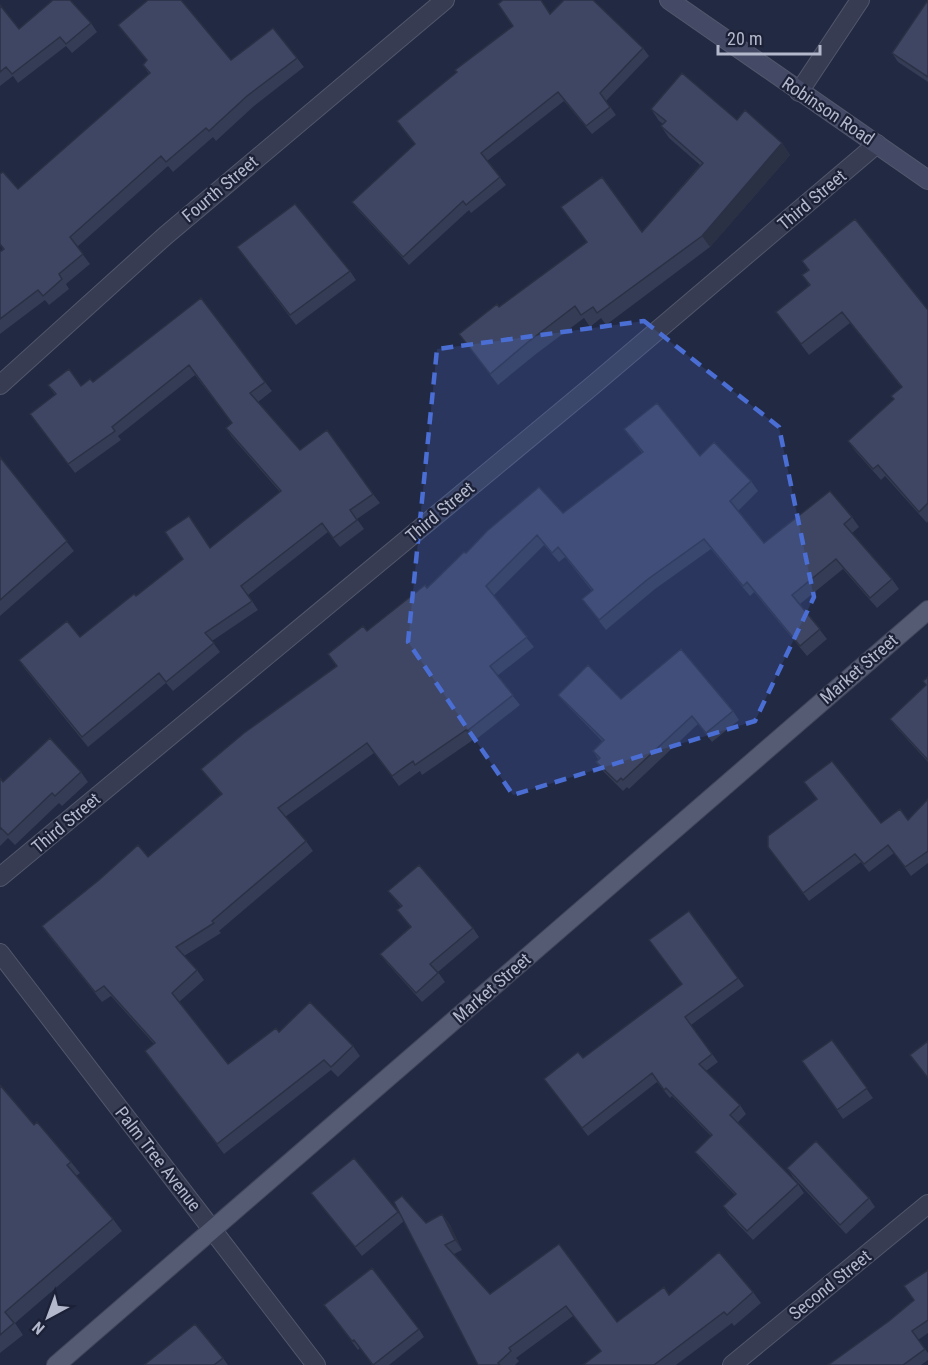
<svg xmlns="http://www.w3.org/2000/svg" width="928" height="1365" viewBox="0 0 928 1365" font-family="'Roboto Condensed',sans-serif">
<rect width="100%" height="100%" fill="#222942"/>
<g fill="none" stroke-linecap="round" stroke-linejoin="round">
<defs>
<path id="street" d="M 799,92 L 860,0
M 0,385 L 165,236 L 445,0
M 0,877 L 592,386 L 877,144
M 0,953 L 316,1365
M 732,1365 L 928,1204"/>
<path id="secondary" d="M 669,0 L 928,180"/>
<path id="primary" d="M 56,1365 L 928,610"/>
</defs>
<use href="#street" stroke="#52576c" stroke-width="20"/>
<use href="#secondary" stroke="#52576c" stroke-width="20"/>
<use href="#primary" stroke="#40455b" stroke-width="20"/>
<use href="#street" stroke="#373c52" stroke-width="18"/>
<use href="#secondary" stroke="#444a65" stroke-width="18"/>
<use href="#primary" stroke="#555b72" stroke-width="18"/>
</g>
<path fill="#353c55" d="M 928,0 L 928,82 L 898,62 L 892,53 Z
M 0,5 L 19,29 L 91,23 L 97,32 L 72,53 L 66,46 L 18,83 L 13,76 L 0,86 Z
M 118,25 L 231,60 L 297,58 L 304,67 L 254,106 L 216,141 L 213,137 L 173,172 L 168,166 L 77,247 L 90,264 L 66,284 L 69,289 L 49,305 L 45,300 L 0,334 L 0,252 L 3,249 L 0,245 L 0,174 L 18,189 L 149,74 L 143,65 L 147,61 Z
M 643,48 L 649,56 L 606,101 L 616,115 L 592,134 L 564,101 L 487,161 L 506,185 L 471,213 L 469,210 L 409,265 L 358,210 L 352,202 L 415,144 L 397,121 Z
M 651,109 L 737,120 L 782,143 L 790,155 L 710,247 L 606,325 L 601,318 L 590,327 L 584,318 L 536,354 L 498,385 L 459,334 L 499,307 L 642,232 L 700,165 L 669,138 L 661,126 L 663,124 L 659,121 Z
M 237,247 L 350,271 L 356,280 L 296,325 Z
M 802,261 L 928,310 L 928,521 L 927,523 L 885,476 L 881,480 L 856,452 L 848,441 L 894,399 L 902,388 L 850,323 L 809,355 L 776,312 L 809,285 L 802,275 L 808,270 Z
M 201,298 L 272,391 L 258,402 L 300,450 L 373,494 L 380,503 L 357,519 L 364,529 L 340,547 L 328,532 L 248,595 L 258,610 L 212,641 L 220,652 L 173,691 L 166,683 L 88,747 L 25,669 L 19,660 L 80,637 L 136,596 L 210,548 L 280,492 L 232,437 L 226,428 L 232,423 L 195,375 L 118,436 L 121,440 L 75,473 L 37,423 L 55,395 L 48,385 L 81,386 L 93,382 Z
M 624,429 L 700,456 L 751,481 L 758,491 L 738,511 L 764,543 L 852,517 L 859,527 L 852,533 L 892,579 L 899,589 L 877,608 L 843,569 L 800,604 L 827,639 L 807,656 L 754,592 L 750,596 L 711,549 L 655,589 L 606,630 L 582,599 L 592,591 L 565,557 L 559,562 L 544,545 L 493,596 L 534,647 L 497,676 L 520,705 L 474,741 L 473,740 L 422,775 L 420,771 L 399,786 L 374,753 L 285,817 L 306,841 L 313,851 L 219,931 L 221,933 L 184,956 L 197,970 L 204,980 L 179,1002 L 228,1064 L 279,1032 L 353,1046 L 360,1056 L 338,1077 L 331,1070 L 224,1154 L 145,1051 L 154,1044 L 111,996 L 102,1002 L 49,936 L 42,926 L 148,857 L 221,794 L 201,769 L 336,666 L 328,654 L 367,631 L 427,588 L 466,553 L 563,513 L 642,453 Z
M 0,457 L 74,551 L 0,616 Z
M 928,677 L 928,762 L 896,727 L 890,719 L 926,686 L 923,681 Z
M 558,695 L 621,699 L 733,711 L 739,720 L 712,742 L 698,724 L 629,789 L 627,787 L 623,791 L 602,770 L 596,762 L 598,759 L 593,751 L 602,741 L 565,703 Z
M 81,772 L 88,782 L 62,806 L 59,803 L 15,845 L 8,838 L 0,846 L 0,778 L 3,782 Z
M 804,782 L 881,823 L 908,820 L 928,799 L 928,863 L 911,876 L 894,853 L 869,872 L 861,862 L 809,901 L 768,847 L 817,799 Z
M 388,891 L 473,928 L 479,937 L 438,972 L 445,982 L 422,1002 L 387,963 L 380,954 L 410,927 L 397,910 L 401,907 Z
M 689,911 L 744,986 L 691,1025 L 718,1062 L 706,1071 L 740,1105 L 746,1114 L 738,1122 L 798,1184 L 804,1193 L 753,1240 L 729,1215 L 723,1206 L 735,1195 L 701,1160 L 695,1152 L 711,1136 L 672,1096 L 670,1098 L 657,1082 L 588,1136 L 544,1079 L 583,1058 L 682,984 Z
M 832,1040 L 873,1098 L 843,1119 L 802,1061 Z
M 0,1085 L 34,1125 L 71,1162 L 80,1173 L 76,1176 L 113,1219 L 122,1231 L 15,1323 L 23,1335 L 0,1353 Z
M 787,1168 L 869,1198 L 875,1207 L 846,1234 L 793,1177 Z
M 311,1193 L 398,1212 L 404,1220 L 426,1223 L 442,1214 L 450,1225 L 462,1250 L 454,1254 L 490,1294 L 559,1244 L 617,1322 L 669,1295 L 753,1292 L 761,1303 L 734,1326 L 732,1323 L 676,1365 L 583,1365 L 601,1351 L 573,1316 L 516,1358 L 519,1361 L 515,1365 L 478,1365 L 404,1221 L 362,1256 L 318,1202 Z
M 928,1270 L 928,1333 L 918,1340 L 928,1353 L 928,1360 L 921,1365 L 828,1365 L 889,1321 L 914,1300 Z
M 324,1305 L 419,1329 L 424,1337 L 389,1365 L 373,1365 L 360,1348 L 358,1350 Z
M 223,1358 L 228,1365 L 144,1365 Z"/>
<path fill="#2b3145" d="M 782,143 L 790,155 L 710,247 L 702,236 Z
M 442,1214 L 450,1225 L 462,1250 L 455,1240 Z"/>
<path fill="#3e4663" stroke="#2b3145" stroke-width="1.5" d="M 53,0 L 70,0 L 91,23 L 66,44 L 60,37 L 12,74 L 6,67 L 0,72 L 0,5 L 19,29 Z
M 148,0 L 181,0 L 231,60 L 273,28 L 297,58 L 247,96 L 209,131 L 206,128 L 166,162 L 161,156 L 70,237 L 83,254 L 59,274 L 62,279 L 43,296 L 38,290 L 0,319 L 0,252 L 4,249 L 0,244 L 0,174 L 3,172 L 18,189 L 150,73 L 143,65 L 147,60 L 118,25 Z
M 503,0 L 541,0 L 550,14 L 564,0 L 593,0 L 643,48 L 600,93 L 610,107 L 586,126 L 558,92 L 481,153 L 500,177 L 466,205 L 463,201 L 403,257 L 352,202 L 415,144 L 397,121 L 457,72 L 455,70 L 513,26 L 498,4 Z
M 928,0 L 928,77 L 892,53 Z
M 682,73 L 737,120 L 745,110 L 782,143 L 702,236 L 597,313 L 593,307 L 581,315 L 575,306 L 528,342 L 490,374 L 459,334 L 497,304 L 499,307 L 587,242 L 561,207 L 602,177 L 642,232 L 703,163 L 661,126 L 666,121 L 651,109 Z
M 295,204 L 350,271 L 290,315 L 237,247 Z
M 855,219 L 928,310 L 928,503 L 919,512 L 878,465 L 873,469 L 848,441 L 894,399 L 891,396 L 902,387 L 842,312 L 801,344 L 776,312 L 810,285 L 802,275 L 809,270 L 802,261 Z
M 201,298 L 265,382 L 250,393 L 300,450 L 327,430 L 373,494 L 350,510 L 357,520 L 333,538 L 322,523 L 241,586 L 252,601 L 205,633 L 214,643 L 166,682 L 159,673 L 82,737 L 19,660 L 67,621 L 80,637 L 134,594 L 136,596 L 183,559 L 165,532 L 189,516 L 210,548 L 281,491 L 226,428 L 232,423 L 189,365 L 112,427 L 115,431 L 68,464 L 30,414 L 56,394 L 48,385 L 69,369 L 81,386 L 90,379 L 93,382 Z
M 657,403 L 700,456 L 714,442 L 751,481 L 730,501 L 764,543 L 830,491 L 852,517 L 844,524 L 892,579 L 870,598 L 836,559 L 792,595 L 820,629 L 800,646 L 747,582 L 743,586 L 704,539 L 648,579 L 599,620 L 582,599 L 593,590 L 558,547 L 552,553 L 537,535 L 486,586 L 527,637 L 490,666 L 513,695 L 467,731 L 466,730 L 415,765 L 413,761 L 392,776 L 367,743 L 278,808 L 306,841 L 212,921 L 214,923 L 176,947 L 197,970 L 172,993 L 228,1064 L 276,1028 L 279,1032 L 310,1002 L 353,1046 L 331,1067 L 324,1060 L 217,1144 L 145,1051 L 155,1043 L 104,986 L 95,992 L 42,926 L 99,880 L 138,845 L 148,857 L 222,794 L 201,769 L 244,733 L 337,666 L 328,654 L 363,626 L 367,631 L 425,585 L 427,588 L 464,552 L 466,553 L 487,531 L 539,487 L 563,513 L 643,452 L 624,429 Z
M 0,457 L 67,541 L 0,600 Z
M 681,649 L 733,711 L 706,733 L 692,716 L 623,780 L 621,778 L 617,782 L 596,762 L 600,758 L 593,751 L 604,740 L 558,695 L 588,665 L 621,699 Z
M 928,677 L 928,760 L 890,719 L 926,685 L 923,681 Z
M 50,738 L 81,772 L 55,796 L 52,793 L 8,835 L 1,828 L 0,829 L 0,778 L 3,782 Z
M 832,761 L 881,823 L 900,809 L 908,820 L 928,799 L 928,851 L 905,867 L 888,845 L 864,864 L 855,854 L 803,893 L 768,847 L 768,836 L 817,799 L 804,782 Z
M 419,865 L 473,928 L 430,964 L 438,973 L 416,993 L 380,954 L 411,927 L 397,910 L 402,906 L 388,891 Z
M 689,911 L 738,978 L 685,1017 L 712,1054 L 699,1064 L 740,1105 L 730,1115 L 798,1184 L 747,1231 L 723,1206 L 736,1194 L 695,1152 L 712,1135 L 666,1088 L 664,1090 L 652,1073 L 582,1128 L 544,1079 L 578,1052 L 583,1058 L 682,984 L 649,940 Z
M 832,1040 L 867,1088 L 837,1110 L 802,1061 Z
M 928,1041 L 928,1078 L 910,1055 Z
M 0,1085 L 34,1125 L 37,1122 L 71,1162 L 67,1165 L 113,1219 L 5,1312 L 14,1323 L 0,1335 Z
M 816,1141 L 869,1198 L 840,1225 L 787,1168 Z
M 354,1158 L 398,1212 L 355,1247 L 311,1193 Z
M 402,1196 L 426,1223 L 442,1214 L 455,1240 L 445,1245 L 490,1294 L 559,1244 L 617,1322 L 664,1287 L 669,1295 L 719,1252 L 753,1292 L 727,1315 L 724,1312 L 654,1365 L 583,1365 L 601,1351 L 566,1306 L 509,1348 L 511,1351 L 498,1363 L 500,1365 L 478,1365 L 394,1202 Z
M 372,1268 L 419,1329 L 373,1365 L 354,1340 L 352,1341 L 324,1305 Z
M 928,1270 L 928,1320 L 912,1331 L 925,1349 L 903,1365 L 828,1365 L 889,1321 L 914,1300 L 904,1286 Z
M 195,1324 L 223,1358 L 214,1365 L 144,1365 Z"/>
<path fill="#4a6ed4" fill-opacity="0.2" stroke="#4a6ed4" stroke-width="4.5" stroke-dasharray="12 8" stroke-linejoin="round" d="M 644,321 L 779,427 L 814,597 L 755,721 L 513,795 L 408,642 L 437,349 Z"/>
<g text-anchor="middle" stroke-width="4.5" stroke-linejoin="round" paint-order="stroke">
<g font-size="18" fill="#b3b8cc" stroke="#1c2137">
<text transform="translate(828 111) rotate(34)" y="6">Robinson Road</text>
<text transform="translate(220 189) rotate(-40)" y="6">Fourth Street</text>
<text transform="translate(812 200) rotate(-40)" y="6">Third Street</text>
<text transform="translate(440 512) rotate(-40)" y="6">Third Street</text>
<text transform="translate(859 669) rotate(-41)" y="6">Market Street</text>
<text transform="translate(66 823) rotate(-40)" y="6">Third Street</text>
<text transform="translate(492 988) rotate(-41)" y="6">Market Street</text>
<text transform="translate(158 1159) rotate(52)" y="6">Palm Tree Avenue</text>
<text transform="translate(830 1285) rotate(-39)" y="6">Second Street</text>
</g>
</g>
<g transform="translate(48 1317) rotate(221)" stroke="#1c2137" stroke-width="4.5" paint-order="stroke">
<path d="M0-4.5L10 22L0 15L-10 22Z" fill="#b3b8cc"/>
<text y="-9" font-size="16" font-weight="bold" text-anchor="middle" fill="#b3b8cc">N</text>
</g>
<path d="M718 45v9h102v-9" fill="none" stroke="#b3b8cc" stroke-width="3"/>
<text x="727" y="45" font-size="18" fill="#b3b8cc" stroke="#1c2137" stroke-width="4.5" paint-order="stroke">20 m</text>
</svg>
